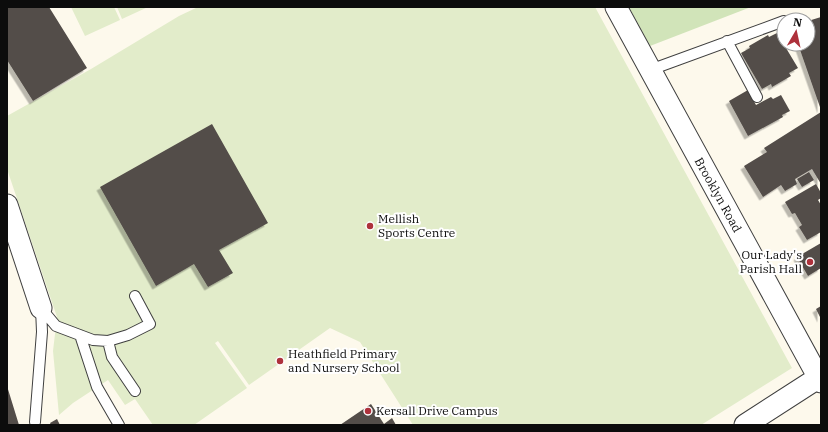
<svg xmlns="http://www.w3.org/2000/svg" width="828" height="432" viewBox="0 0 828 432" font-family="'IBM Plex Serif',serif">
<defs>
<filter id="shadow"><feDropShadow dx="-3.5" dy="3.5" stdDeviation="0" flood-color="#0004"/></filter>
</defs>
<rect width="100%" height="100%" fill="#fdf9ec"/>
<path fill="#d1e4b9" d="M 629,7 L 751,7 L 650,46 Z"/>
<path fill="#e2ecca" d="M 71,7 L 114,7 L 120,20 L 85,36 Z
M 117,7 L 148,7 L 122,19 Z
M 198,7 L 595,7 L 792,368 L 701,425 L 413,425 L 360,342 L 330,328 L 249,385 L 218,341 L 215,343 L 247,388 L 194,425 L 153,425 L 135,399 L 125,405 L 108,380 L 73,403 L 59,415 L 53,351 L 57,317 L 7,169 L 7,116 L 91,69 L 179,16 Z"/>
<path fill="#534d49" filter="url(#shadow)" d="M 7,7 L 49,7 L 87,68 L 33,101 L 7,60 Z
M 821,17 L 821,110 L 798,44 L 808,44 L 808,21 Z
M 777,33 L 798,68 L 789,73 L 791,76 L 772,87 L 771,84 L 762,89 L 741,53 L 750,48 L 749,46 L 768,35 L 769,37 Z
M 748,90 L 756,105 L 771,97 L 773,99 L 781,95 L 790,111 L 782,115 L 783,117 L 748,136 L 729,101 Z
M 821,112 L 821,184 L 812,169 L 795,179 L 797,184 L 785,191 L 781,185 L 763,197 L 744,166 L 767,152 L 764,148 Z
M 212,124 L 268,223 L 219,250 L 233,273 L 208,287 L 194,264 L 156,286 L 100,187 Z
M 809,172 L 814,180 L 802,187 L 797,179 Z
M 816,184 L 821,193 L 821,198 L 818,200 L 821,205 L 821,232 L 807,240 L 799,227 L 802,225 L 795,213 L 792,214 L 785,202 Z
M 821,243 L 821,268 L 808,276 L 797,257 Z
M 821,306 L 821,319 L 816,309 Z
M 7,386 L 19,425 L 7,425 Z
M 371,404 L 384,424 L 392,418 L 396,425 L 340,425 Z
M 57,419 L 60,425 L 51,425 L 50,423 Z"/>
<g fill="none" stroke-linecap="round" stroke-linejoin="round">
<defs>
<path id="service" d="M 727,41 L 757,97
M 650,70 L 784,21
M 41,308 L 56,326 L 93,340 L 108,341 L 128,335 L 150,324 L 135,296
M 80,335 L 97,387 L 119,425
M 108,341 L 112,357 L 135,391
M 35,422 L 42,332 L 41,308"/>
<path id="minor" d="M 616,7 L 821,382
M 7,205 L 41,308
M 745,425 L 821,376"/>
</defs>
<use href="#service" stroke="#3f3f3f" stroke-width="12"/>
<use href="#minor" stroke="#3f3f3f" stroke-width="23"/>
<use href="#service" stroke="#fff" stroke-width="10"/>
<use href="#minor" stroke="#fff" stroke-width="21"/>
</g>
<g fill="#ae313b" stroke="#fff" stroke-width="1.5">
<circle cx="370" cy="226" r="4"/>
<circle cx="810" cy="262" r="4"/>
<circle cx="280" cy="361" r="4"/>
<circle cx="368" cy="411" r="4"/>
</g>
<g text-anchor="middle" stroke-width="4" stroke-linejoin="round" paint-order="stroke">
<g font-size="12" fill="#0c0c0c" stroke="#fff">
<text transform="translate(718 195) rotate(61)" y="4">Brooklyn Road</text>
</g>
<g font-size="12" fill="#0c0c0c" stroke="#fff" text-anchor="start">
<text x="378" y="223">Mellish<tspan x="378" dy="14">Sports Centre</tspan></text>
<text x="802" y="259" text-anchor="end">Our Lady's<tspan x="802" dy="14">Parish Hall</tspan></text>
<text x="288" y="358">Heathfield Primary<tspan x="288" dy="14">and Nursery School</tspan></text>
<text x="376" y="415">Kersall Drive Campus</text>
</g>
</g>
<rect width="828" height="432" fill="none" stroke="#0c0c0c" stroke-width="16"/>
<g transform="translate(796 32) rotate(9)"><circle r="19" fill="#ffffff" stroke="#9e9e9e"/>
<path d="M0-3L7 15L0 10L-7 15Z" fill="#ae313b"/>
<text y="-6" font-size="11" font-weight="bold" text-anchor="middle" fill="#0c0c0c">N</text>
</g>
</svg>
